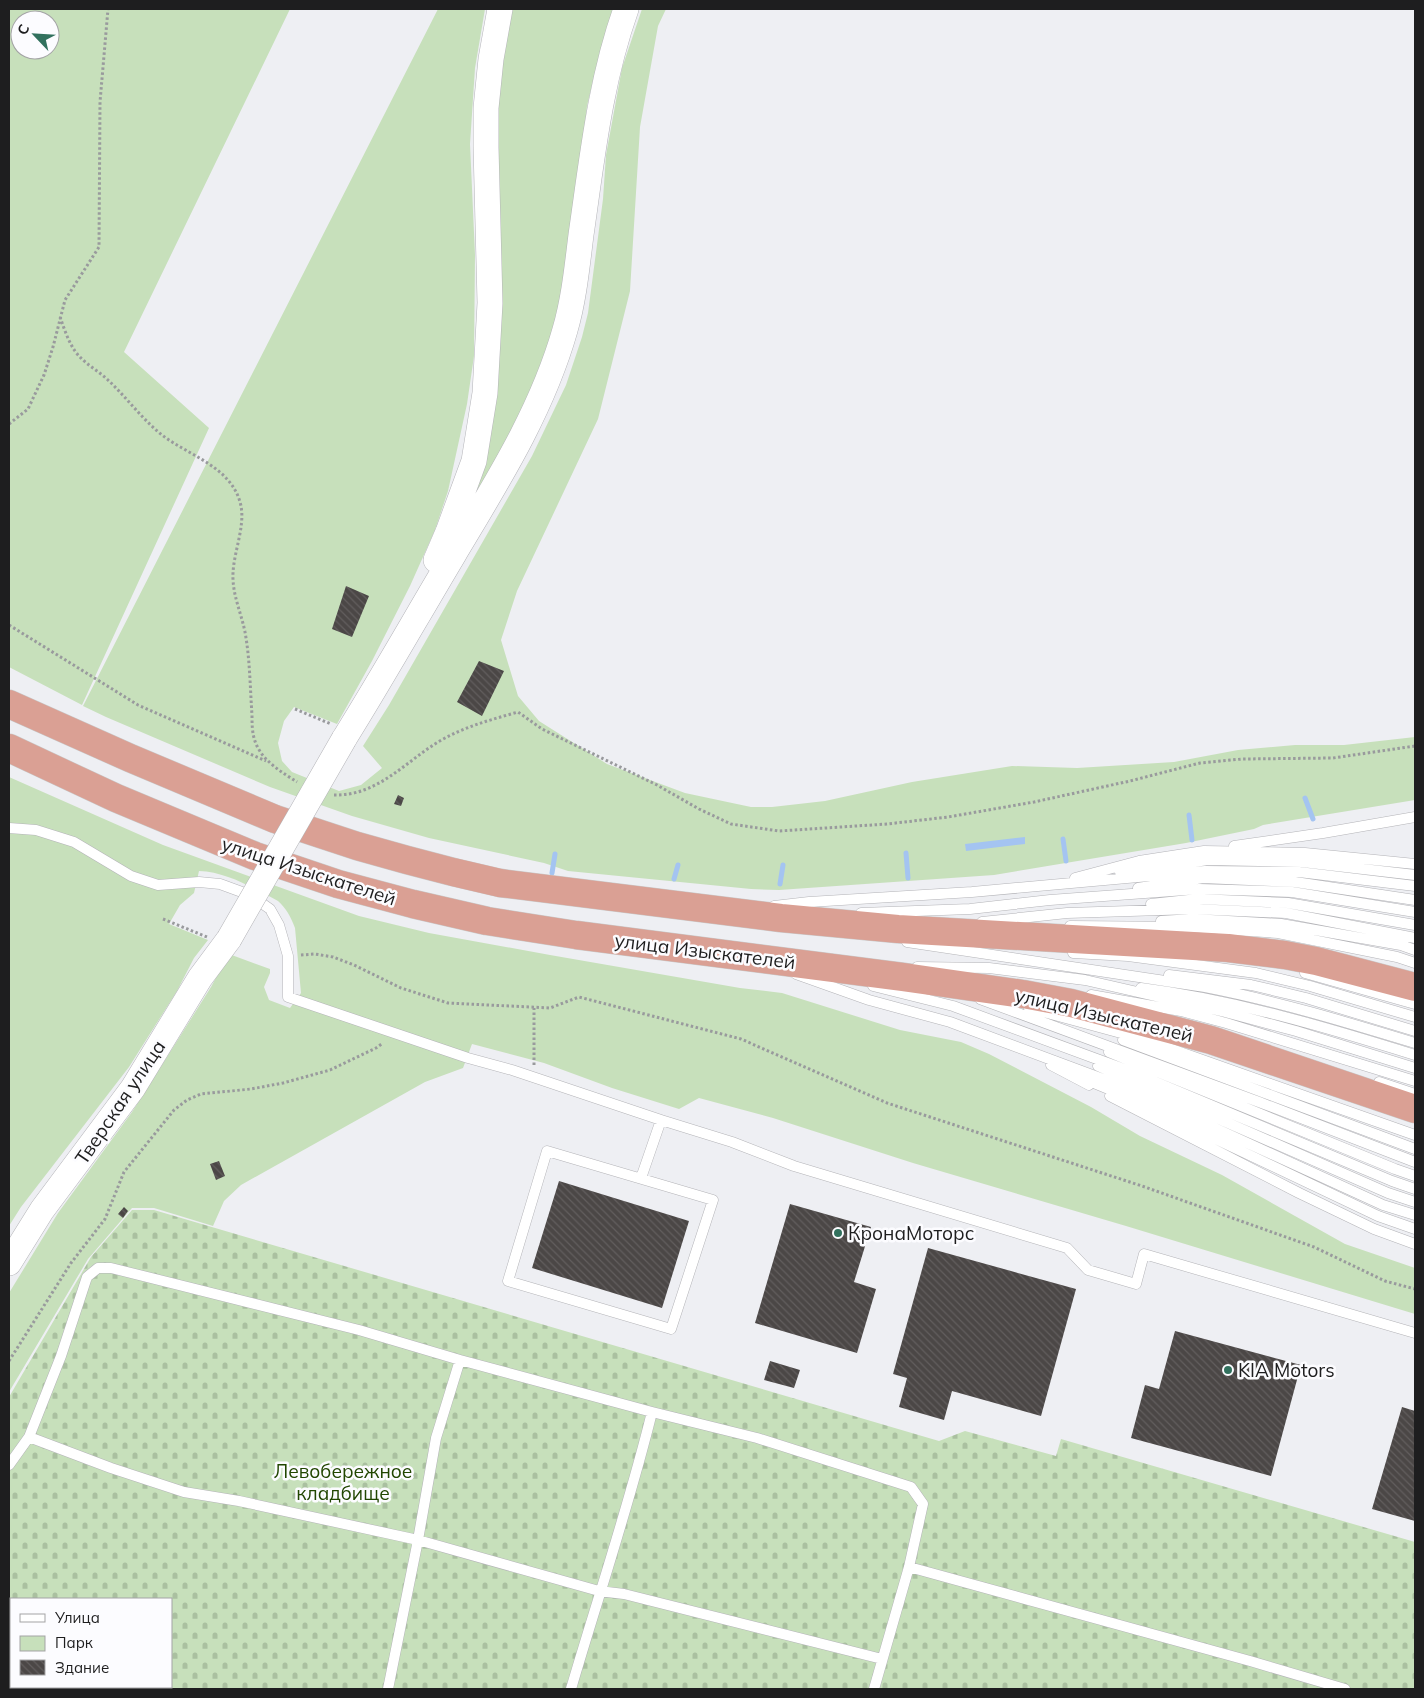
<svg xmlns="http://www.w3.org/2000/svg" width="1424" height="1698" viewBox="0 0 1424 1698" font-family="Mulish,sans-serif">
<defs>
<pattern id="cemetery-stones" width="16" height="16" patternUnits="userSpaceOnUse" patternTransform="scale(1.25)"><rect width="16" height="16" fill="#c7e0bb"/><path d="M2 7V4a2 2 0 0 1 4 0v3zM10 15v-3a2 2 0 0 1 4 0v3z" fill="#aac0a0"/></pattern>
<pattern id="building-back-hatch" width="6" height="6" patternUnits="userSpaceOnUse" patternTransform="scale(1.25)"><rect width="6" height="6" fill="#4b4746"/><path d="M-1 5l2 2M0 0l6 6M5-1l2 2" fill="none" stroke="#625e5e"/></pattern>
</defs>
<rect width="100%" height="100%" fill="#eeeff3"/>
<path fill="#c7e0bb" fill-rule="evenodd" d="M 9,9 L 290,9 L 124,352 L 209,428 L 82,705 L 9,667 ZM 20,20 L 50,20 L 50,50 L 20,50 Z
M 438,9 L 485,9 L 475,68 L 470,144 L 475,255 L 474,356 L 467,404 L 448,491 L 435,530 L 410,586 L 372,661 L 337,724 L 294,707 L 284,721 L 278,743 L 282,761 L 292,772 L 339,791 L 361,785 L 382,768 L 363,746 L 389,705 L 532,456 L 566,385 L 582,337 L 588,313 L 603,199 L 606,155 L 622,68 L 642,9 L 666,9 L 658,26 L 640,127 L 630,291 L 598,419 L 517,591 L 501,640 L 518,696 L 539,721 L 607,764 L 685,793 L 751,807 L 772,807 L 825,801 L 912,782 L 1012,766 L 1077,768 L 1174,762 L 1238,750 L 1295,745 L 1344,745 L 1415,737 L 1415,800 L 1263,825 L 1254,829 L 1186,843 L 994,875 L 779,890 L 751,889 L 568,871 L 544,863 L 429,838 L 352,816 L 270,787 L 106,717 L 83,706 Z
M 510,9 L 614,10 L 600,52 L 587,106 L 571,265 L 547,369 L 463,516 L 493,142 Z
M 9,777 L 163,845 L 359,916 L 429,933 L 550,955 L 740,988 L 782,993 L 900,1030 L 961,1042 L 989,1054 L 1091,1107 L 1140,1136 L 1222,1175 L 1345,1244 L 1415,1268 L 1415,1314 L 1126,1226 L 913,1163 L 773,1118 L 699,1098 L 679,1109 L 612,1088 L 544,1063 L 472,1044 L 463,1068 L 425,1082 L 241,1185 L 224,1201 L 213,1226 L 154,1208 L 132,1208 L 88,1259 L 9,1392 L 9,1293 L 58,1213 L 132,1112 L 150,1084 L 211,987 L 229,954 L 270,969 L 270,973 L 264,987 L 269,1000 L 290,1008 L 301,993 L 295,928 C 291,917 286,908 278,901 C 253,888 227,872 199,871 L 194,893 L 180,905 L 169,924 L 208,940 L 194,958 L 177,991 L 129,1067 L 21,1207 L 9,1226 Z"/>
<path fill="url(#cemetery-stones)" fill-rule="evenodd" d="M 132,1210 L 154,1210 L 939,1441 L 965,1431 L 1056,1456 L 1061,1439 L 1415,1542 L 1415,1689 L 9,1689 L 9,1397 L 91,1257 ZM 11,1599 L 171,1599 L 171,1687 L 11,1687 Z"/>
<path fill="#a4c4f1" d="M 1025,837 L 1025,844 L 966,851 L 965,844 Z"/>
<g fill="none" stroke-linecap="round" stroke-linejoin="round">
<path stroke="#a4c4f1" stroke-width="5" d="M 1305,798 L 1313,819
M 1189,815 L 1192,840
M 1063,839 L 1066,861
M 906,853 L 908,878
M 552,873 L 555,854
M 674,879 L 678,865
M 780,884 L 783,865"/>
</g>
<path fill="url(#building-back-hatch)" d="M 346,586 L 369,596 L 352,637 L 332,629 Z
M 479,661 L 504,671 L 482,716 L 457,702 Z
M 398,795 L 404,798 L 401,806 L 394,804 Z
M 219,1161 L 225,1176 L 216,1180 L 210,1164 Z
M 559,1181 L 689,1221 L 662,1308 L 532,1268 Z
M 790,1204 L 871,1227 L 854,1282 L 876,1289 L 857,1353 L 755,1323 Z
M 124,1207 L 128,1211 L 123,1218 L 118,1214 Z
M 928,1248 L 1076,1289 L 1041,1416 L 952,1391 L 944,1420 L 899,1407 L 907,1378 L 893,1374 Z
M 1175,1331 L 1301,1365 L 1271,1476 L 1131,1438 L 1145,1385 L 1159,1389 Z
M 770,1361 L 800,1370 L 794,1388 L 764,1380 Z
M 1402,1407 L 1415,1411 L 1415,1521 L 1372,1509 Z"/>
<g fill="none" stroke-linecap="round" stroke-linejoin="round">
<defs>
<path id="service" d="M 9,828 L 36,830 L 74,842 L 131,876 L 158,885 L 199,882 L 220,884 L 250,895 L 270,909 L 279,925 L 288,956 L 288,997 L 468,1058 L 512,1070 L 661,1120 L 732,1142 L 794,1166 L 1067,1248 L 1088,1270 L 1136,1284 L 1144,1254 L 1415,1333
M 1234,846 L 1323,833 L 1415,817
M 1120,872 L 1208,860 L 1302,862 L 1415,875
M 1075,878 L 1139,861 L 1204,851 L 1305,853 L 1415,864
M 1138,888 L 1203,878 L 1295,882 L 1415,900
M 1151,904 L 1198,899 L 1288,903 L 1415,925
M 774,906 L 809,902 L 972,892 L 1205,871 L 1299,872 L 1415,886
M 861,913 L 970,909 L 1050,900 L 1199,889 L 1292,892 L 1415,912
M 1161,921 L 1193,919 L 1281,924 L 1401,945 L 1415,950
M 982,922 L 1067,913 L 1193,909 L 1286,913 L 1415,938
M 1070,926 L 1189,927 L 1278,933 L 1397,957 L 1415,963
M 907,942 L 1205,987 C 1277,1001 1346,1022 1415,1043
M 1073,953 L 1128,956 L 1256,973 L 1310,986 L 1415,1017
M 917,967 L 989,968 L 1085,980 L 1225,1012 L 1296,1031 L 1415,1068
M 1305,973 L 1415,1004
M 796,974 L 869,1000 L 950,1022 L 1127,1088 L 1383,1205 L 1415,1215
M 1169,975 L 1251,985 L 1306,998 L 1415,1031
M 873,986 L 953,1006 L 1132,1072 L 1392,1181 L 1415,1189
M 1141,988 C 1235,1000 1325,1027 1415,1055
M 1091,995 L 1181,1011 L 1226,1023 L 1415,1081
M 980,999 L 1259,1102 L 1415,1162
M 1029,1008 L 1143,1039 L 1415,1135
M 1123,1040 L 1415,1149
M 1109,1052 L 1395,1169 L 1415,1176
M 1051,1065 L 1089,1085
M 1098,1066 L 1388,1193 L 1415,1202
M 1084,1079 L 1125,1096 L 1378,1216 L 1415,1229
M 1379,1082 L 1415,1094
M 1110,1096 L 1299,1193 L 1374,1229 L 1415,1244
M 547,1151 L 713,1200 L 671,1329 L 508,1281 Z
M 641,1178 L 661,1120
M 29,1437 L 111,1468 L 184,1492 L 239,1501 L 418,1540 L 599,1591 L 624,1594 L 882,1659
M 9,1465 L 29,1437 L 61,1356 L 87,1277 L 98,1268 L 111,1268 L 359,1330 L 460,1360 L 652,1412 L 757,1438 L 911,1487 L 923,1504 L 909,1567 L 874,1689
M 909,1567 L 1250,1661 L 1345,1689
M 9,1627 L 11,1628
M 161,1687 L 167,1689
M 388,1689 L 418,1540 L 436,1438 L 460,1360
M 571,1689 C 598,1597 629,1506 652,1412"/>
<path id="tertiary" d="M 436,560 L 448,532 L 474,461 L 485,393 L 490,303 L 486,147 L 486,108 L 491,59 L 500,9
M 344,739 C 382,678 417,616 454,554 C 497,482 542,411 565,330 C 574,299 577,267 581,235 C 592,159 600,82 626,9
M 9,1263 L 42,1210 L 133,1088 L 200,978 L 229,939"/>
<path id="trunk" d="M 9,704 L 130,758 L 275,819 L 357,846 L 407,860 L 453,872 L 500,883 L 781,918 L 898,929 L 1228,948 L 1285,955 L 1316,961 L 1415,987
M 9,748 L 116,798 L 255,856 L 338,884 L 413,904 L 487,921 L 576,935 L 903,977 L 1023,994 L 1071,1003 L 1211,1040 L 1415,1109"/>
</defs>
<use href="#service" stroke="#b4b4b8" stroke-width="11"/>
<use href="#tertiary" stroke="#b4b4b8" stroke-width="26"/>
<use href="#trunk" stroke="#c9c9c9" stroke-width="29"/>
<path stroke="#999a9d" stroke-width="3" stroke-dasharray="2.5 2.5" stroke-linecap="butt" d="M 60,317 C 64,328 68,341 75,351 C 84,364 98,370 109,381 C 127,398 142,419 162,435 C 189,456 233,467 241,506 C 245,527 234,551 233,573 C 232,594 241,612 245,632 C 250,659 250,687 252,715 C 252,726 252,737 258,748 C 266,763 283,773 297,782
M 9,424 L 28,409 L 44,375 L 53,347 L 65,300 L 99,247 L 100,102 L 108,9
M 9,625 L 138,705 L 266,761
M 295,709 L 331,724
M 334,795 C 377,796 404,763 438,742 C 463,727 490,720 518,712 L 542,729 L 657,785 L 699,809 L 731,824 L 779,831 L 887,824 L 948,817 L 1034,802 L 1130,781 L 1200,763 L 1242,759 L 1333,758 L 1415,746
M 163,919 L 207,937
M 301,955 L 315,954 L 333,957 L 354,965 L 401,988 L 448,1003 L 550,1008 L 579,997 L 741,1039 L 887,1103 L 1142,1186 L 1314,1247 L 1385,1281 L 1415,1289
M 534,1065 L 534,1008
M 9,1361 L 71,1263 L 105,1219 L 124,1172 L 174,1110 L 187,1100 L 201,1094 L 251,1089 L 283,1083 L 330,1070 L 376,1048 L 383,1043"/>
<use href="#service" stroke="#fff" stroke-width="10"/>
<use href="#tertiary" stroke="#fff" stroke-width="25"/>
<use href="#trunk" stroke="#daa094" stroke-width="28"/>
<defs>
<path id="tertiary-bridge" d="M 229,939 L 344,739"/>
</defs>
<use href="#tertiary-bridge" stroke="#b4b4b8" stroke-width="26" stroke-linecap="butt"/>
<use href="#tertiary-bridge" stroke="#fff" stroke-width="25"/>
</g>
<g fill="#32715e" stroke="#fcfcff" stroke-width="2">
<circle cx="838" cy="1233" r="5"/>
<circle cx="1228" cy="1370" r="5"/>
</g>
<g text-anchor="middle" stroke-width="5" stroke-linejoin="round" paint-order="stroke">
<g font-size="19" fill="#1e1e1f" stroke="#fcfcff">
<text transform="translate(309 871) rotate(18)" y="7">улица Изыскателей</text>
<text transform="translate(705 951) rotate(7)" y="7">улица Изыскателей</text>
<text transform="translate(1104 1015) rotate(13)" y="7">улица Изыскателей</text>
<text transform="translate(120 1102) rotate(-56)" y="7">Тверская улица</text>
</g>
<g font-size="19" fill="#1e1e1f" stroke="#fcfcff" text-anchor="start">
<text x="848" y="1240">КронаМоторс</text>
<text x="1238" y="1377">KIA Motors</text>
</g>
<g font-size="19" fill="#214600" stroke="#fcfcff">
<text x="343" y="1478">Левобережное<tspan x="343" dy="22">кладбище</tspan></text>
</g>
</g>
<rect width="1424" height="1698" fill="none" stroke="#1e1e1f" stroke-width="20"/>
<rect x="10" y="1598" width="162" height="90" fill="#fcfcff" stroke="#a3a3a5"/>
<rect x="20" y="1614" width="25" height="8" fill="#ffffff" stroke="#a3a3a5"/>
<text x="55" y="1623" font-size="15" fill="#1e1e1f">Улица</text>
<rect x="20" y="1636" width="25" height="15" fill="#c7e0bb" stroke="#a3a3a5"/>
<text x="55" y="1648" font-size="15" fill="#1e1e1f">Парк</text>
<rect x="20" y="1660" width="25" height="15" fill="url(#building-back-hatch)" stroke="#a3a3a5"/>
<text x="55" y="1673" font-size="15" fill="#1e1e1f">Здание</text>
<g transform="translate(35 35) rotate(295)"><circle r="24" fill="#fcfcff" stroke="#a3a3a5"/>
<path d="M0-4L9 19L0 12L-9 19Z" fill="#32715e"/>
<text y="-8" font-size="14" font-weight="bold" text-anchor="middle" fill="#1e1e1f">С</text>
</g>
</svg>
